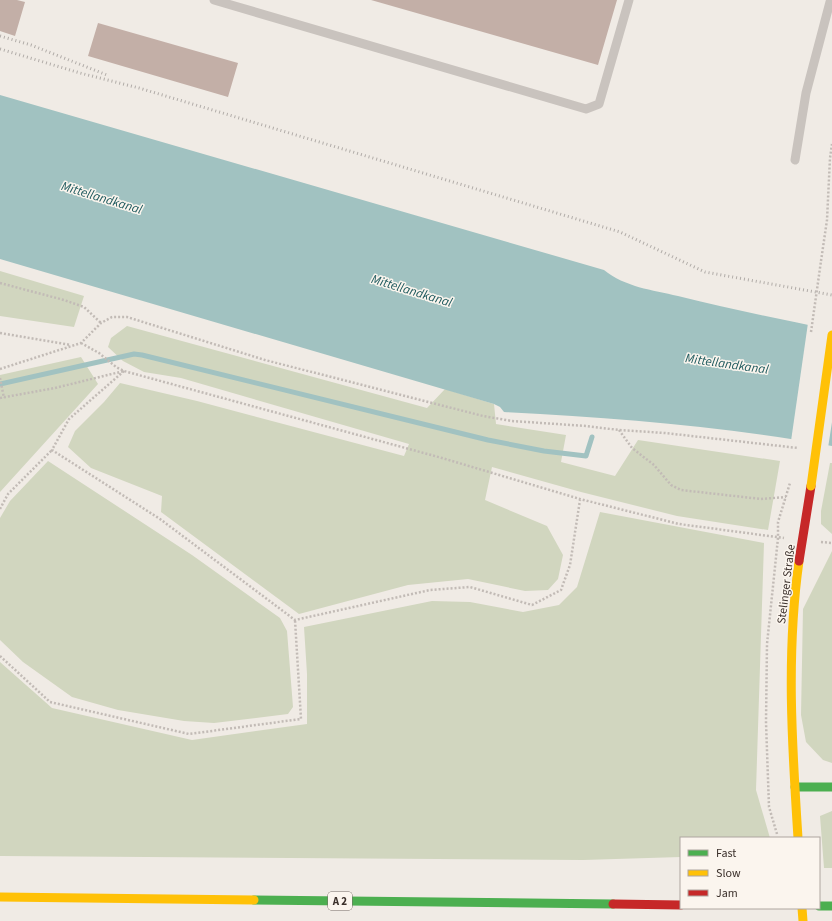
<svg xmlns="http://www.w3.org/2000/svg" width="832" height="921" viewBox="0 0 832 921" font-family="'Source Sans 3',sans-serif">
<rect width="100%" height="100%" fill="#f0ebe5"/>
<path fill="#d1d6bf" d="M 0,271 L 84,296 L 74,327 L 0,316 Z
M 127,326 L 427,408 L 445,389 L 494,404 L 496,424 L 566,435 L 561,462 L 615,476 L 638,440 L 780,461 L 768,530 L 677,516 L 581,492 L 492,467 L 485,500 L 547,526 L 563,555 L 558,579 L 548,590 L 525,591 L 468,579 L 408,585 L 299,614 L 161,512 L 162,496 L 91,468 L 68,447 L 75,431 L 104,402 L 120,383 L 197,401 L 404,456 L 409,444 L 181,378 L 144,372 L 123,361 L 108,347 L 111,338 Z
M 81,357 L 98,384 L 0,492 L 0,375 Z
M 48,461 L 192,555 L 280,618 L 287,631 L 293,707 L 288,714 L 214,723 L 184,721 L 118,710 L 72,697 L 23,662 L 0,640 L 0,518 L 10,501 Z
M 830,463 L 832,463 L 832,534 L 821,524 L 821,511 Z
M 600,512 L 764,543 L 756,790 L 770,838 L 681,838 L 681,857 L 583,860 L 0,856 L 0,662 L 52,708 L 192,740 L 307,724 L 307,674 L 304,627 L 432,601 L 470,602 L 523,612 L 559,605 L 577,587 Z
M 832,551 L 832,763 L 823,760 L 806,742 L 801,715 L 803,609 Z
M 832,811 L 832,868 L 824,868 L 820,816 Z"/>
<path fill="#a1c2c1" d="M 0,95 L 604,270 C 625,287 652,290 678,296 C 729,309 780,319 832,330 L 832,446 C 724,426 614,418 504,412 L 500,407 L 494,404 L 0,259 Z"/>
<path fill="#f0ebe5" d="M 808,323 L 832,328 L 832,422 L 828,448 L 791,441 Z"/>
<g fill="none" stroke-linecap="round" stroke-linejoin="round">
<path stroke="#a1c2c1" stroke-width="5" d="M 0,384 L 134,354 L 142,355 L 488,440 L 544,451 L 586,456 L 592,437"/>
</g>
<path fill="#c3afa7" d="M 0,0 L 17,0 L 25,2 L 15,36 L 0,31 Z
M 371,0 L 617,0 L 598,65 Z
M 98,23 L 238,63 L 228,97 L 88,56 Z"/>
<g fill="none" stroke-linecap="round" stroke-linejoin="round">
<path stroke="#c2bbb6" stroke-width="2.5" stroke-dasharray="2 2" stroke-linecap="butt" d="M 821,261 L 827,220 L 830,158 L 832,144
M 0,283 L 64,300 L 84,307 L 101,323
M 0,333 L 71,345
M 81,343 L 99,353 L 116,367 L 124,371 L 442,458 L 580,499 L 679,524 L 784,538
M 0,369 L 81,343 L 101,323 L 112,317 L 127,317 L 265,360 L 483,416 L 512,421 L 586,426 L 619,430 L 665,433 L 798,448
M 124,371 L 69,419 L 52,450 L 160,519 L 295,620 L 430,590 L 470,587 L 532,605 L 561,590 L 570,565 L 580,500
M 0,378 L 4,398
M 0,398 L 55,388 L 124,371
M 619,430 L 632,448 L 654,465 L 671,485 L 681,490 L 761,499 L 786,497
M 0,509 L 8,494 L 52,450
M 821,542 L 832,543
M 0,656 L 50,702 L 189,734 L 301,719 L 295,620
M 777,834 L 769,807 L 766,722 L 767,644 L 778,538 L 778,522 L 790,483"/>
<path stroke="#c9c3be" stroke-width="9" d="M 214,0 L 586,109 L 599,104 L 629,0
M 795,160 L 806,93 L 830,2"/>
<path stroke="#4caf50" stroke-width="9" d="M 795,787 L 832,787
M 254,900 L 613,904
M 819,906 L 832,906"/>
<path stroke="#ffc107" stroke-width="9" d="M 798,838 C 792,745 786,653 799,561
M 0,897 L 254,900
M 802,908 L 803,921"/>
<path stroke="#c62828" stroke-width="9" d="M 799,561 L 811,486
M 613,904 L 681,905"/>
<path stroke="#b1aca8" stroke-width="3" stroke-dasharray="1 3" stroke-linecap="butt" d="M 0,36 L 31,45 L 107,75
M 0,49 L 80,73 L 139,88 L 620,232 L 705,272 L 832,295"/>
<path stroke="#c2bbb6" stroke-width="2.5" stroke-dasharray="2 2" stroke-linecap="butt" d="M 811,332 L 821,261"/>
<path stroke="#ffc107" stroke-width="9" d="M 811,486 L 832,335"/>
</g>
<g text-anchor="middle" stroke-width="3" stroke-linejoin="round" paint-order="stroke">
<rect fill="#fbf5ee" stroke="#756b66" stroke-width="1" x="328" y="892" width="24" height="18" rx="3"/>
<g font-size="11" font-weight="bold" fill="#3b302b">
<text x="340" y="905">A 2</text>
</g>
<g font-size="12" fill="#3b302b" stroke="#fbf5ee">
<text transform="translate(786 584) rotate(-83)" y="4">Stelinger Straße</text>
</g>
<g font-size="13" font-style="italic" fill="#1f5a5e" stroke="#fbf5ee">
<text transform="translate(102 197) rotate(17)" y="5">Mittellandkanal</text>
<text transform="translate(412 290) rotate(17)" y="5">Mittellandkanal</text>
<text transform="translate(727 363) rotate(8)" y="5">Mittellandkanal</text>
</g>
</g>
<rect x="680" y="837" width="140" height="72" fill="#fbf5ee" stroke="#aea6a0"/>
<rect x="688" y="850" width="20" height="6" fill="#4caf50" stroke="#aea6a0"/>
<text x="716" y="857" font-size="12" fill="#3b302b">Fast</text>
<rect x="688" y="870" width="20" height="6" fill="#ffc107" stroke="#aea6a0"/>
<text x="716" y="877" font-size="12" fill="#3b302b">Slow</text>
<rect x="688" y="890" width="20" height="6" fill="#c62828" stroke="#aea6a0"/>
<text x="716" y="897" font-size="12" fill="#3b302b">Jam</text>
</svg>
